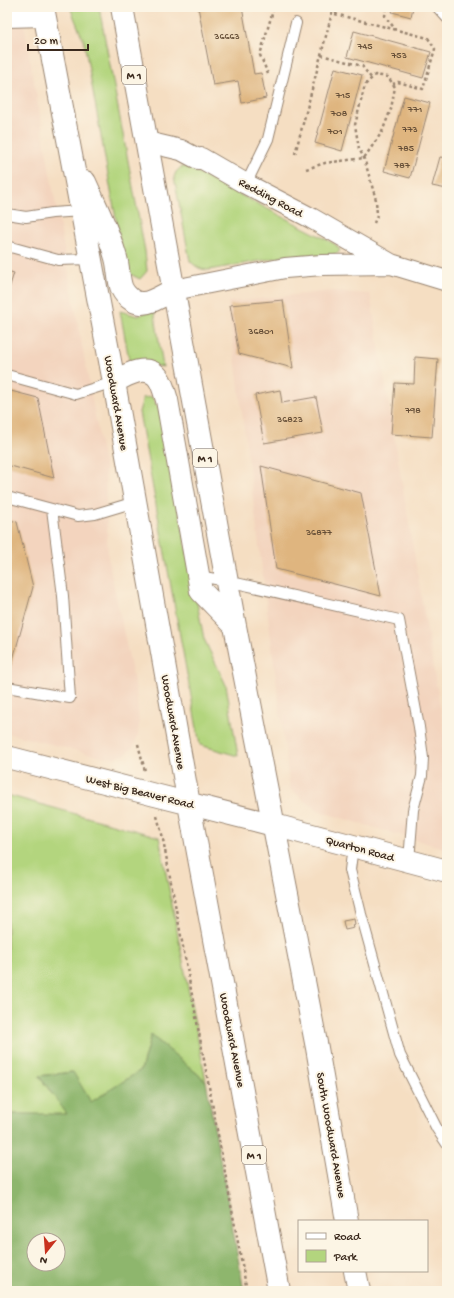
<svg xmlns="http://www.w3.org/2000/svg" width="454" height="1298" viewBox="0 0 454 1298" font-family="'Gochi Hand',sans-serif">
<rect width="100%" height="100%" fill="#fcf5e5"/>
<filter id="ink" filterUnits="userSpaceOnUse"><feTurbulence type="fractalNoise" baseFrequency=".025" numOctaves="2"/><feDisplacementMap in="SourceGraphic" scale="8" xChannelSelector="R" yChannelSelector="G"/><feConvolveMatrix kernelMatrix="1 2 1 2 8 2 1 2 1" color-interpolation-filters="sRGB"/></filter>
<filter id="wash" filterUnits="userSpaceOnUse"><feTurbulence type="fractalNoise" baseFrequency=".012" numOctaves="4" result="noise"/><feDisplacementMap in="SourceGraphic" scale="16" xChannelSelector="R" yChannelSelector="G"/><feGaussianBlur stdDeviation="0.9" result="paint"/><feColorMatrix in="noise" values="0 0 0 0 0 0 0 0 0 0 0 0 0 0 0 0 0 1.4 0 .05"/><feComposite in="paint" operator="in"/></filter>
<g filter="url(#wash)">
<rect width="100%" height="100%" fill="#f5dec2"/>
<path fill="#f3d4be" d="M 7,7 L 21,7 L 51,179 L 105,469 L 108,558 L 136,691 L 139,723 L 138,735 L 134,746 L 126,754 L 114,758 L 98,756 L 7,733 Z
M 332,291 L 370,294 L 447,748 L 447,849 L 318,811 L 290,789 L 228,302 Z"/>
<path fill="#b3d57e" stroke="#77804e" d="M 70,7 L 99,7 L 145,251 L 147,271 L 140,279 L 130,274 L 122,252 L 84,42 Z
M 181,167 L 187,167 L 335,244 L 340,250 L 338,253 L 332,255 L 287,256 L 209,270 C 200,270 196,267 190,261 L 174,177 L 176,172 Z
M 154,309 L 163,367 L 148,364 L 130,365 L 120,311 L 138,316 Z
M 152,397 L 160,411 L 204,639 L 226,685 L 238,756 L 200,745 L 139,412 L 143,398 Z
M 7,795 L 159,837 L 206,1081 L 151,1035 L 141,1070 L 91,1103 L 72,1072 L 39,1076 L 68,1115 L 7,1114 Z"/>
<path fill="#8eb66d" stroke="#647046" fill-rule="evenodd" d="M 151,1035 L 206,1081 L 244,1291 L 7,1291 L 7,1114 L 67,1114 L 39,1076 L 73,1072 L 91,1102 L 141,1070 ZM 34,1240 L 58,1240 L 58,1264 L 34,1264 Z"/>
<g id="blocks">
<path fill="#dfb57f" d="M 198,7 L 242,7 L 254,74 L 261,73 L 266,98 L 242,103 L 238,81 L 213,85 Z
M 394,7 L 413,7 L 411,17 L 392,12 Z
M 354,31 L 431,52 L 423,78 L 347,57 Z
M 335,68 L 362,75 L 342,151 L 315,143 Z
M 404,96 L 430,103 L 410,178 L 384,171 Z
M 440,157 L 447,158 L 447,189 L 432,186 Z
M 7,271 L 14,273 L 7,295 Z
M 283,300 L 293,368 L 239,354 L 230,305 Z
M 415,357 L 438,359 L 432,437 L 391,434 L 395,383 L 414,384 Z
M 7,390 L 38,398 L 54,478 L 7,465 Z
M 280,390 L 282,403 L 316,397 L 323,433 L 264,443 L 255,395 Z
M 261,466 L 361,493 L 381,596 L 276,569 Z
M 7,519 L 17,522 L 33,587 L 9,674 L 7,673 Z
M 354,919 L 355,924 L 353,925 L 354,928 L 345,930 L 343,921 Z"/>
</g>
</g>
<g filter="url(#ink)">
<use href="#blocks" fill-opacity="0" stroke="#988470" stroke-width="1"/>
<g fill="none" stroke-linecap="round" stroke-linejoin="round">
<defs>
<path id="lane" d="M 437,7 L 447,18
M 246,184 L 268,139 L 296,23
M 7,214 L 26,217 L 52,213 L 82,211
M 7,246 L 58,260 L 91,259
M 7,375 L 76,394 L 114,382
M 7,497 L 78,516 L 95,514 L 135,502
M 198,576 L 227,581 L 399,620 L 419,727 L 423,758 L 422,776 L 413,810 L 409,861
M 7,687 L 70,698 L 63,596 L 52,509
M 353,846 L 350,870 L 361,914 L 400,1055 L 437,1129 L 447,1144"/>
<path id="street" d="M 7,17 L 45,16
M 147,142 L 181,150 L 198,159 L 201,158 L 246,184 L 311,218 L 391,264 L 447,281
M 174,290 L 285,268 L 322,265 L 391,264"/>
<path id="secondary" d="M 274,825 L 447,871"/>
<path id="primary" d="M 43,7 L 114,382 L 189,804 L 279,1291
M 122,7 L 235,626 L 317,1048 L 347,1221
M 85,182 C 96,207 109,232 116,258 C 119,268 118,280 122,289 C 125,295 133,303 141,303 C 151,304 164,294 174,290
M 114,382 C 126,375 148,362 159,379 C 163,385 165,394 167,400 L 201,591 L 235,626
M 7,757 L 151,794 L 274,825
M 355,1271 L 359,1291"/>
</defs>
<use href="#lane" stroke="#988470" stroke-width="12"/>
<use href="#street" stroke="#988470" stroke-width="22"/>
<use href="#secondary" stroke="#988470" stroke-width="24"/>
<use href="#primary" stroke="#988470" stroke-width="24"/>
<path stroke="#988470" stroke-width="2.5" stroke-dasharray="3 3" stroke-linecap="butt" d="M 383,7 L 390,9 L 390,7
M 386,8 L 385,16 L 395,29
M 335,14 L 428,38 L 435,49 L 423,89 L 398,82 L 393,84
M 321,55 L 362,66 L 372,79
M 268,74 L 260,55 L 274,7
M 295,154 L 332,13 L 335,14 L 337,7
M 306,169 L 325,163 L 364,158 L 382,132 L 391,109 L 395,87 L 388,77 L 375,75 L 365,85 L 355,125 L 359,149 L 364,158 L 376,200 L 377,215 L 374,223
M 138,744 L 145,771
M 157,816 L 162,834 L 247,1291"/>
<use href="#lane" stroke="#fff" stroke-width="10"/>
<use href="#street" stroke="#fff" stroke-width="20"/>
<use href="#secondary" stroke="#fff" stroke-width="22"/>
<use href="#primary" stroke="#fff" stroke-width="22"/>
</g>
</g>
<g text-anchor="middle" stroke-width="4" stroke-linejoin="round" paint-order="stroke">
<g font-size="10" fill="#644d36">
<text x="227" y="39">36663</text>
<text x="365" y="49">745</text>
<text x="399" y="58">753</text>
<text x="343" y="98">715</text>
<text x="415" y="112">771</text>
<text x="339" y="116">708</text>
<text x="410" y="132">773</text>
<text x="335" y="134">701</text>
<text x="406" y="151">785</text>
<text x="402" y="168">787</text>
<text x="261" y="334">36801</text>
<text x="413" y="413">798</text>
<text x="290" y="422">36823</text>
<text x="319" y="535">36877</text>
</g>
<g fill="#fcf5e5" stroke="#75675a" stroke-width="1">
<rect x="122" y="66" width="24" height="18" rx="3"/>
<rect x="193" y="449" width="24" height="18" rx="3"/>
<rect x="242" y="1146" width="24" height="18" rx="3"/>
</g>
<g font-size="11" font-weight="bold" fill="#3b2a1e">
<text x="134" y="79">M 1</text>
<text x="205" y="462">M 1</text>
<text x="254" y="1159">M 1</text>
</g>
<g font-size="12" fill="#3b2a1e" stroke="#fcf5e5">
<text transform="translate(271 197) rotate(28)" y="4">Redding Road</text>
<text transform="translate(117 403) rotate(80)" y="4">Woodward Avenue</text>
<text transform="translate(174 722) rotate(80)" y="4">Woodward Avenue</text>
<text transform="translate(140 791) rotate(14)" y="4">West Big Beaver Road</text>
<text transform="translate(360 848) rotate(15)" y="4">Quarton Road</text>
<text transform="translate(233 1040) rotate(79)" y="4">Woodward Avenue</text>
<text transform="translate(332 1135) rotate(80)" y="4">South Woodward Avenue</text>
</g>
</g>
<rect width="454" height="1298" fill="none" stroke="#fcf5e5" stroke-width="24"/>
<rect x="298" y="1220" width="130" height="52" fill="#fcf5e5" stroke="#afa495"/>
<rect x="306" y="1233" width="20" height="6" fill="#ffffff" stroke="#afa495"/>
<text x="334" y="1240" font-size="12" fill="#3b2a1e">Road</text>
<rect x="306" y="1250" width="20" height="12" fill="#b3d57e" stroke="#afa495"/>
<text x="334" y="1260" font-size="12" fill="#3b2a1e">Park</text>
<g transform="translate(46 1252) rotate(197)"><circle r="19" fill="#fcf5e5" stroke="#afa495"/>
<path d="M0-3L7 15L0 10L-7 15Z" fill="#c8321e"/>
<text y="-6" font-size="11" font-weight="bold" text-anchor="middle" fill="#3b2a1e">N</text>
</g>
<path d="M28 44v6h60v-6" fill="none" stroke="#3b2a1e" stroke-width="2"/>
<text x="34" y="44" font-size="12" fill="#3b2a1e" stroke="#fcf5e5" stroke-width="3" paint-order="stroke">20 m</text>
</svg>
